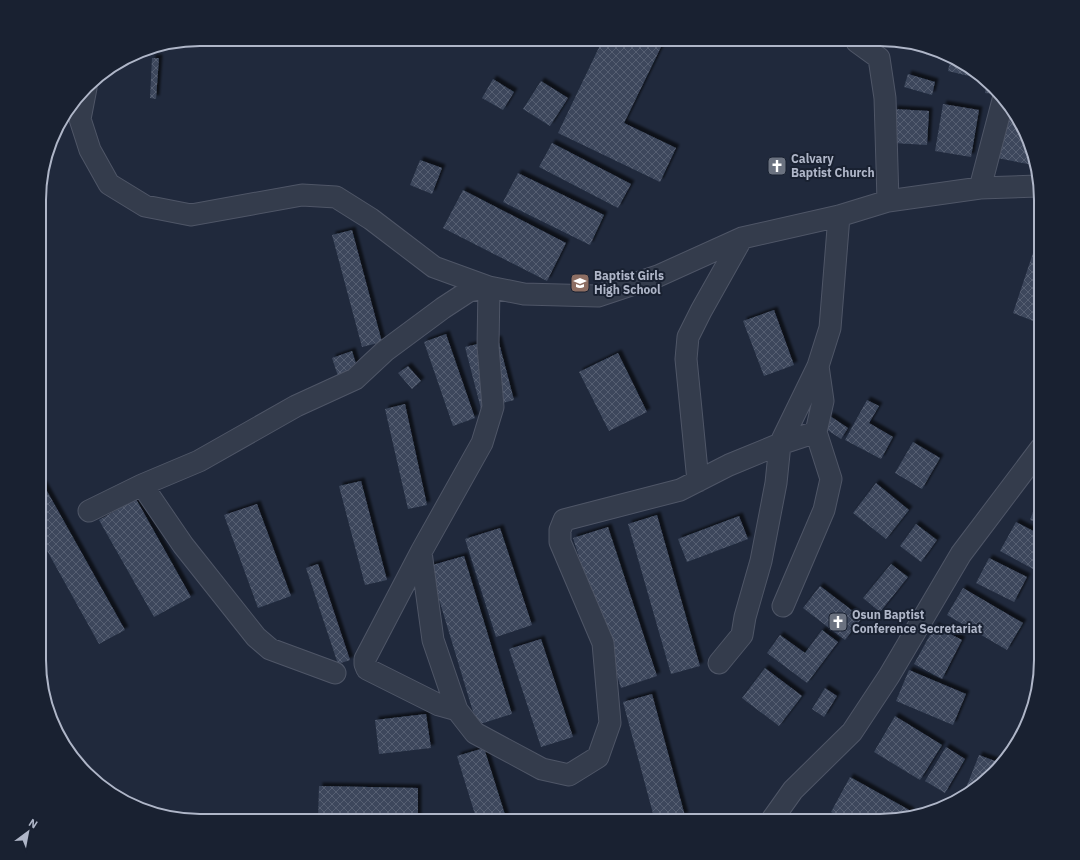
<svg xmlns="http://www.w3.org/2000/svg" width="1080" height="860" viewBox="0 0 1080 860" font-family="'IBM Plex Sans',sans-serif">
<defs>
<pattern id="building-cross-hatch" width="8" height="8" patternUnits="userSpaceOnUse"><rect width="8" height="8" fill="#3c475c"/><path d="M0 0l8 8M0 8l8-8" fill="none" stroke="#565f72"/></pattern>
<filter id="shadow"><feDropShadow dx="3.5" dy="-3.5" stdDeviation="1" flood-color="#0009"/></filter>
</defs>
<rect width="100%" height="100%" fill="#20293c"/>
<path fill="url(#building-cross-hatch)" filter="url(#shadow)" d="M 603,39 L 646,39 L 661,47 L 624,123 L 676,148 L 660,182 L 558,133 Z
M 887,39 L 942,51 L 945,53 L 943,60 L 886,41 Z
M 951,57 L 982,76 L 981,79 L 948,71 Z
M 152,58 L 159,58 L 156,99 L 150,98 Z
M 908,74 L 935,82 L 932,95 L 904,87 Z
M 493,79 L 514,92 L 503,110 L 482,98 Z
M 987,79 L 995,90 L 994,94 L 985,93 Z
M 541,81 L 568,98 L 550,126 L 523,109 Z
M 943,104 L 979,110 L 971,157 L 935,151 Z
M 894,109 L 929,111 L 927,145 L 893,143 Z
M 1007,110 L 1011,111 L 1025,129 L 1033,165 L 997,158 Z
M 552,143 L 631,184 L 618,208 L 539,167 Z
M 420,160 L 442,168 L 432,194 L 410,185 Z
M 518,173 L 604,215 L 590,245 L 503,202 Z
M 463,190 L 566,243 L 547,281 L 443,228 Z
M 352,230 L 382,342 L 362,347 L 332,235 Z
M 1035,247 L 1041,249 L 1041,324 L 1013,313 Z
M 774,310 L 794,365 L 764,376 L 743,321 Z
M 446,334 L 475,418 L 453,426 L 424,342 Z
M 498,339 L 514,400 L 481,409 L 465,347 Z
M 352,351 L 358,370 L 338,376 L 332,358 Z
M 618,353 L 647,412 L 609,431 L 579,372 Z
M 408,366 L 421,381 L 412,389 L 398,373 Z
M 867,400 L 879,406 L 869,423 L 893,437 L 881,459 L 845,440 Z
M 405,404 L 427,505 L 408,509 L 385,409 Z
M 830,416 L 848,428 L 841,439 L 823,427 Z
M 913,442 L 940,458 L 922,489 L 895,473 Z
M 361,481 L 387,580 L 365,585 L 339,486 Z
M 876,483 L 909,510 L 886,539 L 853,513 Z
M 43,484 L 125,630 L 99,644 L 40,538 L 40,486 Z
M 1040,493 L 1041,494 L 1041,523 L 1030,520 Z
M 136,499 L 191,597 L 154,617 L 99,520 Z
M 257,504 L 291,596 L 258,608 L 224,515 Z
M 657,515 L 700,666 L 671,674 L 628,524 Z
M 739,516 L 748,539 L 687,562 L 678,539 Z
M 1016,522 L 1041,535 L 1041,555 L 1033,569 L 1000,551 Z
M 916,524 L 937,540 L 921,562 L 900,546 Z
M 608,527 L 657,676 L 621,688 L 573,538 Z
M 500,528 L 532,625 L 496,637 L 465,539 Z
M 464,556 L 512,714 L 477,725 L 429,566 Z
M 989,558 L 1027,577 L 1014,602 L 976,583 Z
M 318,564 L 350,660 L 338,664 L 306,568 Z
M 891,564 L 908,577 L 880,612 L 863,598 Z
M 820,586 L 862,618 L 845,640 L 803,608 Z
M 963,588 L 1023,623 L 1007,650 L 947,615 Z
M 935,626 L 962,640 L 942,679 L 914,664 Z
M 822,630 L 838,642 L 807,683 L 767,653 L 780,635 L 805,653 Z
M 541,639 L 573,737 L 541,747 L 509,649 Z
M 765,668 L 802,696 L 779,726 L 742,698 Z
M 909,670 L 966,694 L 953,725 L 896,701 Z
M 825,688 L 837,696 L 824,717 L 812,709 Z
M 652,694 L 685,816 L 665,821 L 655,821 L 623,702 Z
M 426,714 L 431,748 L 379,754 L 375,720 Z
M 895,716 L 942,745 L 920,780 L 874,752 Z
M 946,747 L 965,759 L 945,793 L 925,781 Z
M 484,748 L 507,821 L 477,821 L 457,756 Z
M 979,755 L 1003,764 L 1001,766 L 964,793 Z
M 850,777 L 911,811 L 909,815 L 880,821 L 847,821 L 831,812 Z
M 319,786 L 418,788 L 418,821 L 318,820 Z"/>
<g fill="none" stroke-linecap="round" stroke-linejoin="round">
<defs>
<path id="street" d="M 857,42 L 879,58 L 885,98 L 888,201
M 86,88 L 80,119 L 90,150 L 109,184 L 145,206 L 191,215 L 302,195 L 336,197 L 371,219 L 434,267 L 489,287 L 488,346 L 493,407 L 482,443 L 421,552 L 365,659 L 365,664 L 367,669 L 439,705 L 457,710
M 980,188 L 1003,100
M 698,481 L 686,359 L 688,337 L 701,311 L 742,238
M 142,485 L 183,545 L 256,637 L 270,649 L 335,673
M 89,511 L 142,485 L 199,461 L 296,406 L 355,379 L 385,351 L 443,308 L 469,291 L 489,287 L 524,294 L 598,296 L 658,276 L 742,238 L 839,216 L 888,201 L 980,188 L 1038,186
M 421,552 L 433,640 L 457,710 L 475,733 L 542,769 L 569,775 L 598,757 L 610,723 L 603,643 L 560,542 L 560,530 L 564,520 L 680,490 L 729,465 L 780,444 L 818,366 L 830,328 L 839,216
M 783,606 L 824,510 L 831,479 L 816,432 L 823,401 L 818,366
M 719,663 L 742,635 L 745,617 L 761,561 L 776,483 L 780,444 L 816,432
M 771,821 L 793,790 L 852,732 L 889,676 L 961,554 L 1041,448"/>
</defs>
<use href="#street" stroke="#4f5667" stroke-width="23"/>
<use href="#street" stroke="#343c4c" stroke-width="21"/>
</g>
<defs>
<symbol id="church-square" viewBox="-11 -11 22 22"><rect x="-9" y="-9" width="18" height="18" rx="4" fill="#6b7280" stroke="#192131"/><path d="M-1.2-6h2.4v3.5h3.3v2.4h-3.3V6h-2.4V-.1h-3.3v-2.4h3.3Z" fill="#fff"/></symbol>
<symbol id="school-square" viewBox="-11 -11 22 22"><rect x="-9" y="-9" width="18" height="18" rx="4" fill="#8d6e63" stroke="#192131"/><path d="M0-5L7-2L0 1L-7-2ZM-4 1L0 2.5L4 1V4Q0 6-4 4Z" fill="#fff"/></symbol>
</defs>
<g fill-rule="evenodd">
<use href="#church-square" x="766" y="155" width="22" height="22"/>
<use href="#school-square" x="569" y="272" width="22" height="22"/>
<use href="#church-square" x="827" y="611" width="22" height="22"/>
</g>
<g text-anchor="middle" stroke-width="4" stroke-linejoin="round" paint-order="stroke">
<g font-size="12" font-weight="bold" fill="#afb6c8" stroke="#192131" text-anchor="start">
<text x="791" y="163">Calvary<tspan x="791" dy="14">Baptist Church</tspan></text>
<text x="594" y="280">Baptist Girls<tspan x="594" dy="14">High School</tspan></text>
<text x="852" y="619">Osun Baptist<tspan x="852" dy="14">Conference Secretariat</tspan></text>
</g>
</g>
<path d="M0 0H1080V860H0ZM200 46H880A154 154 0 0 1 1034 200V660A154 154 0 0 1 880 814H200A154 154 0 0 1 46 660V200A154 154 0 0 1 200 46Z" fill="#192131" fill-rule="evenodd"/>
<path fill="none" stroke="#afb6c8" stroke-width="2" d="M200 46H880A154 154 0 0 1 1034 200V660A154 154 0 0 1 880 814H200A154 154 0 0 1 46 660V200A154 154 0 0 1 200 46Z"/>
<g transform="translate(28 832) rotate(32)" stroke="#192131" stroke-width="3" paint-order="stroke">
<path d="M0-3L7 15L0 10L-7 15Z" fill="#afb6c8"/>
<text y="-6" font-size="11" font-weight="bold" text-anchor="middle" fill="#afb6c8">N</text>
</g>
</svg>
